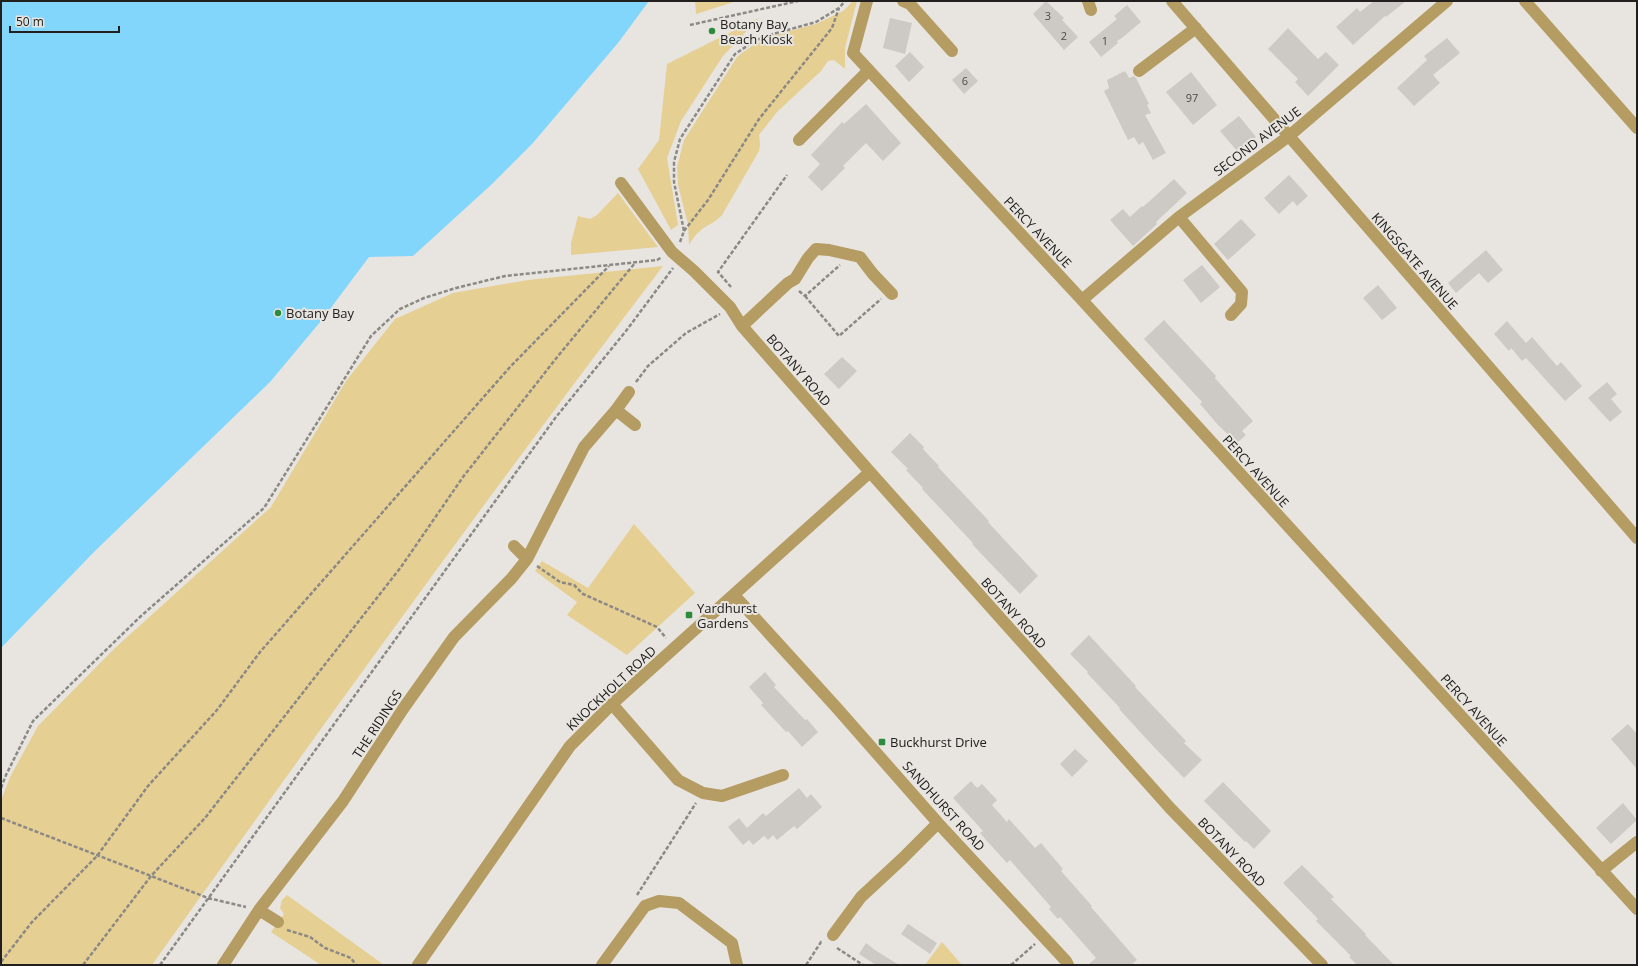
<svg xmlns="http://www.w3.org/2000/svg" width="1638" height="966" viewBox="0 0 1638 966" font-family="'Open Sans',sans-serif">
<rect width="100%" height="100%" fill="#e8e5e0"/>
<path fill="#e6cf92" d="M 695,1 L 737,1 L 696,14 Z
M 853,1 L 857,1 L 845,48 L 845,69 L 834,60 L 828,61 L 821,71 L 777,112 L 759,135 L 760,144 L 759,151 L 722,215 C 714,224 707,224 699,232 C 695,235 692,240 689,245 L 688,224 L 678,185 L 677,167 L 684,140 L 737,57 L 742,53 L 752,46 L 775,35 L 816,24 L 843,11 Z
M 759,18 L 723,56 L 681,121 L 667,158 L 678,225 L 671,230 L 638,169 L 659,140 L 667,64 Z
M 618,193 L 658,247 L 571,255 L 571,243 L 578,216 L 590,219 L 597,215 Z
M 663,266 C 488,496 319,730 152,965 L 1,965 L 1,801 L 10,777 L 38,726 L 115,648 L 271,507 L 346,381 L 395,319 L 453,293 L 528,280 Z
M 634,524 L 695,593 L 627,655 L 567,615 L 577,602 L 535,571 L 542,561 L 588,588 Z
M 287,895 L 384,965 L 321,965 L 271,932 L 284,914 L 280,908 L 282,900 Z
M 942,942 L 962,965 L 925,965 Z"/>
<path fill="#82d6fb" d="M 1,1 L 649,1 L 618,43 L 532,144 L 491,185 L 413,256 L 369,257 L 321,321 L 270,382 L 95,551 L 1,648 Z"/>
<path fill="#cdc9c4" d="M 1046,1 L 1064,18 L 1062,20 L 1078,37 L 1064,50 L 1033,14 Z
M 1374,1 L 1406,1 L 1386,17 L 1385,16 L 1353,45 L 1336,27 L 1357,8 L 1360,12 Z
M 1127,5 L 1141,22 L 1122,38 L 1117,41 L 1118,43 L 1101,57 L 1089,42 L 1117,19 L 1114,16 Z
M 890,18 L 912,23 L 905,54 L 883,48 Z
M 1288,28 L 1318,59 L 1326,52 L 1339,65 L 1308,96 L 1295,82 L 1298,79 L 1268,49 Z
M 1447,38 L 1460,53 L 1433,75 L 1440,83 L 1414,106 L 1397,88 L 1427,60 L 1424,56 Z
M 910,52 L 924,67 L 909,82 L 895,66 Z
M 966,68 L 978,81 L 964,94 L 952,80 Z
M 1125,71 L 1129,78 L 1134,76 L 1136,78 L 1149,104 L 1147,105 L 1151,113 L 1145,115 L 1166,153 L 1153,160 L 1143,142 L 1139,145 L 1134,137 L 1128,140 L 1104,91 L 1109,88 L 1107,80 Z
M 1191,72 L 1217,105 L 1193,125 L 1166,92 Z
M 866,104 L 901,143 L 883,161 L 866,143 L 843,166 L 845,168 L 822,191 L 808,177 L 820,164 L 811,155 L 842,122 L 844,124 Z
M 1239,116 L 1256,137 L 1238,152 L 1220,131 Z
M 1289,175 L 1308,196 L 1297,206 L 1293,201 L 1279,214 L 1264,198 Z
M 1174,179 L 1187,193 L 1156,222 L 1157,224 L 1133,246 L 1110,220 L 1123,209 L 1130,217 L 1142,206 L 1143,207 Z
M 1241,219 L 1256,235 L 1228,260 L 1214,244 Z
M 1486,250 L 1503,270 L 1488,283 L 1479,273 L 1456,293 L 1448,283 Z
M 1202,265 L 1220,287 L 1201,303 L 1183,280 Z
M 1378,285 L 1397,308 L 1382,320 L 1363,298 Z
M 1164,320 L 1216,376 L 1215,378 L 1253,421 L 1242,431 L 1246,435 L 1237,443 L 1218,425 L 1200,404 L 1202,402 L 1144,339 Z
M 1507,321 L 1526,343 L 1532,337 L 1557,366 L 1561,362 L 1582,386 L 1565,401 L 1526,358 L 1522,361 L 1511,348 L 1509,351 L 1494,334 Z
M 842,357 L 857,371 L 839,389 L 824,374 Z
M 1607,382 L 1617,394 L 1611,399 L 1622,412 L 1610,422 L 1588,398 Z
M 910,433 L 924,447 L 923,449 L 939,466 L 938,467 L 989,521 L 988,522 L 1038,576 L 1020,594 L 989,562 L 972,544 L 973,543 L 922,489 L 923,488 L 906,470 L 908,469 L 891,452 Z
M 1089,635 L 1136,686 L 1135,687 L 1186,741 L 1184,743 L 1202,760 L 1184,778 L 1153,746 L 1119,709 L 1120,708 L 1087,673 L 1088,672 L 1070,654 Z
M 765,672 L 776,685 L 774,687 L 805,720 L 807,719 L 818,732 L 802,747 L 788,731 L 786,732 L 761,705 L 763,703 L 749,687 Z
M 1628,724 L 1637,734 L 1637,769 L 1611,739 Z
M 1075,749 L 1088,761 L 1072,777 L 1060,764 Z
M 971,781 L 977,788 L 982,784 L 997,800 L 992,805 L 1007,822 L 1009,819 L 1035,848 L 1041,843 L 1063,869 L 1061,871 L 1092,906 L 1091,907 L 1137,960 L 1131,965 L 1088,965 L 1096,958 L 1060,917 L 1058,919 L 1049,909 L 1051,907 L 1010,860 L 1007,863 L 987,841 L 980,833 L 983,831 L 953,798 Z
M 1223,782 L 1271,831 L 1254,849 L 1246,841 L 1245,842 L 1204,801 Z
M 799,788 L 807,798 L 811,794 L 822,807 L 797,829 L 794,826 L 777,840 L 773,835 L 768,840 L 764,836 L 753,845 L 749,840 L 743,845 L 728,827 L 739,818 L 747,828 L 763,813 L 766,816 Z
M 1623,803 L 1637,820 L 1611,844 L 1596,828 Z
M 1302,865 L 1334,897 L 1331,899 L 1366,934 L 1365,935 L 1394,965 L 1357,965 L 1349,957 L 1351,956 L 1316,921 L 1318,919 L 1283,883 Z
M 908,924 L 937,943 L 930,954 L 901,934 Z
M 866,943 L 875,950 L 899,965 L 876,965 L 859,954 Z"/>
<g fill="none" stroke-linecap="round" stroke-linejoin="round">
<path stroke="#8b8985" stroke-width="2.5" stroke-dasharray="4 2" stroke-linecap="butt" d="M 690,25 L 798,1
M 684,231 L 708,200 L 759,119 L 832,28 L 839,8
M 680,242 L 684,231 L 674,182 L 674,162 L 680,139 L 735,54 L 753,42 L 766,36 L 816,22 L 839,8 L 845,1
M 731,287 L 718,272 L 787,175
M 799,291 L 805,296 L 840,265
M 805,296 L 839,336 L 881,299
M 636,382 L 648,366 L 686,333 L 720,314
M 537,566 L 560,582 L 574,585 L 583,594 L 657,627 L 666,638
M 1,788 L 6,775 L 33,721 L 141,616 L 264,508 L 371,336 L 400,309 L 424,298 L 456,288 L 505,276 L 657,260 L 662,257
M 1,818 L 208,898 L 246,907
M 637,895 L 696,803
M 287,930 L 310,937 L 325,948 L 351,958 L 356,965
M 837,948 L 863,965
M 1,962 L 32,922 L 97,856 L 148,786 L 217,710 L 260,652 L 510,367 L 609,266
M 83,965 L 151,876 L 205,818 L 401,567 L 463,477 L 558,356 L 635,263
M 160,965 L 556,417 L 626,331 L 673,268
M 806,965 L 821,942 L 823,942
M 1011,965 L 1035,944"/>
<path stroke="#b49c62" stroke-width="12" d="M 867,1 L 853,53 L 1082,300 L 1637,909
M 903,1 L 910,4 L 952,51
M 1088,1 L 1091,10
M 1172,1 L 1637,538
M 1525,1 L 1637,128
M 1139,71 L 1196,28
M 799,140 L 869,70
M 621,183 L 672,252 L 694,271 L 730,307 L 742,326 L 870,472 L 1170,808 L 1322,965
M 1179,217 L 1242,292 L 1241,304 L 1231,315
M 1082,300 L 1179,217 L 1289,136 L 1447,1
M 742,326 L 788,283 L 795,279 L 808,258 L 816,249 L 829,250 L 860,257 L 873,274 L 892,294
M 616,410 L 635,425
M 514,546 L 527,559
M 734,595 L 836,707 L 938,823 L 1066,961 L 1068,965
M 612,704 L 678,780 L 703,793 L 722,796 L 783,775
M 1601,871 L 1637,842
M 259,910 L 278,922
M 833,935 L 861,897 L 902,859 L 938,823
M 223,965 L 259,910 L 343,801 L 403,709 L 454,637 L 511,579 L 527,559 L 584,447 L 616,410 L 629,392
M 418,965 L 570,746 L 612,704 L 870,472
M 602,965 L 645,906 L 659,901 L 679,903 L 732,943 L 737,965"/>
</g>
<g fill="#2d8b3e" stroke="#e8e5e0" stroke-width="1.5">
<circle cx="712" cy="31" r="4"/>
<circle cx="278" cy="313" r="4"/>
<rect x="685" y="611" width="8" height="8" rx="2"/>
<rect x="878" y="738" width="8" height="8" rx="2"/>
</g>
<g text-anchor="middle" stroke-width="4" stroke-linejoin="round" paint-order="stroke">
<g font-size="11" fill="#4c4a48">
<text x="1048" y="20">3</text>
<text x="1064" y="40">2</text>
<text x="1105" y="45">1</text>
<text x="965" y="85">6</text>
<text x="1192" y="102">97</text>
</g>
<g font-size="13" fill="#21201e" stroke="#e8e5e0" text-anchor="start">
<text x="720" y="29">Botany Bay<tspan x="720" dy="15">Beach Kiosk</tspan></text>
<text x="286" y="318">Botany Bay</text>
<text x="697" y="613">Yardhurst<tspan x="697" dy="15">Gardens</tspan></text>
<text x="890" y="747">Buckhurst Drive</text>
</g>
<g font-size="13" fill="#21201e" stroke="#e8e5e0">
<text transform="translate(1257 141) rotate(-37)" y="5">SECOND AVENUE</text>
<text transform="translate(1038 232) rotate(47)" y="5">PERCY AVENUE</text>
<text transform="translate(1415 261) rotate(49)" y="5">KINGSGATE AVENUE</text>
<text transform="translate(799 370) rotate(49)" y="5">BOTANY ROAD</text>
<text transform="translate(1256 471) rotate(48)" y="5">PERCY AVENUE</text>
<text transform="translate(1014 613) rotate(48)" y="5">BOTANY ROAD</text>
<text transform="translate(611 688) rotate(-43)" y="5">KNOCKHOLT ROAD</text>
<text transform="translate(1474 710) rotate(48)" y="5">PERCY AVENUE</text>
<text transform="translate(377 724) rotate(-57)" y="5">THE RIDINGS</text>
<text transform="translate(944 806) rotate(48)" y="5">SANDHURST ROAD</text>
<text transform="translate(1232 852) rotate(46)" y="5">BOTANY ROAD</text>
</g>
</g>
<rect width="1638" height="966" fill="none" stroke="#21201e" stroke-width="4"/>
<path d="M10 26v6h109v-6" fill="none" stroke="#21201e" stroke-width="2"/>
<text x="16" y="26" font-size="12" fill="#21201e" stroke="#e8e5e0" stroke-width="3" paint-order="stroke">50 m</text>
</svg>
